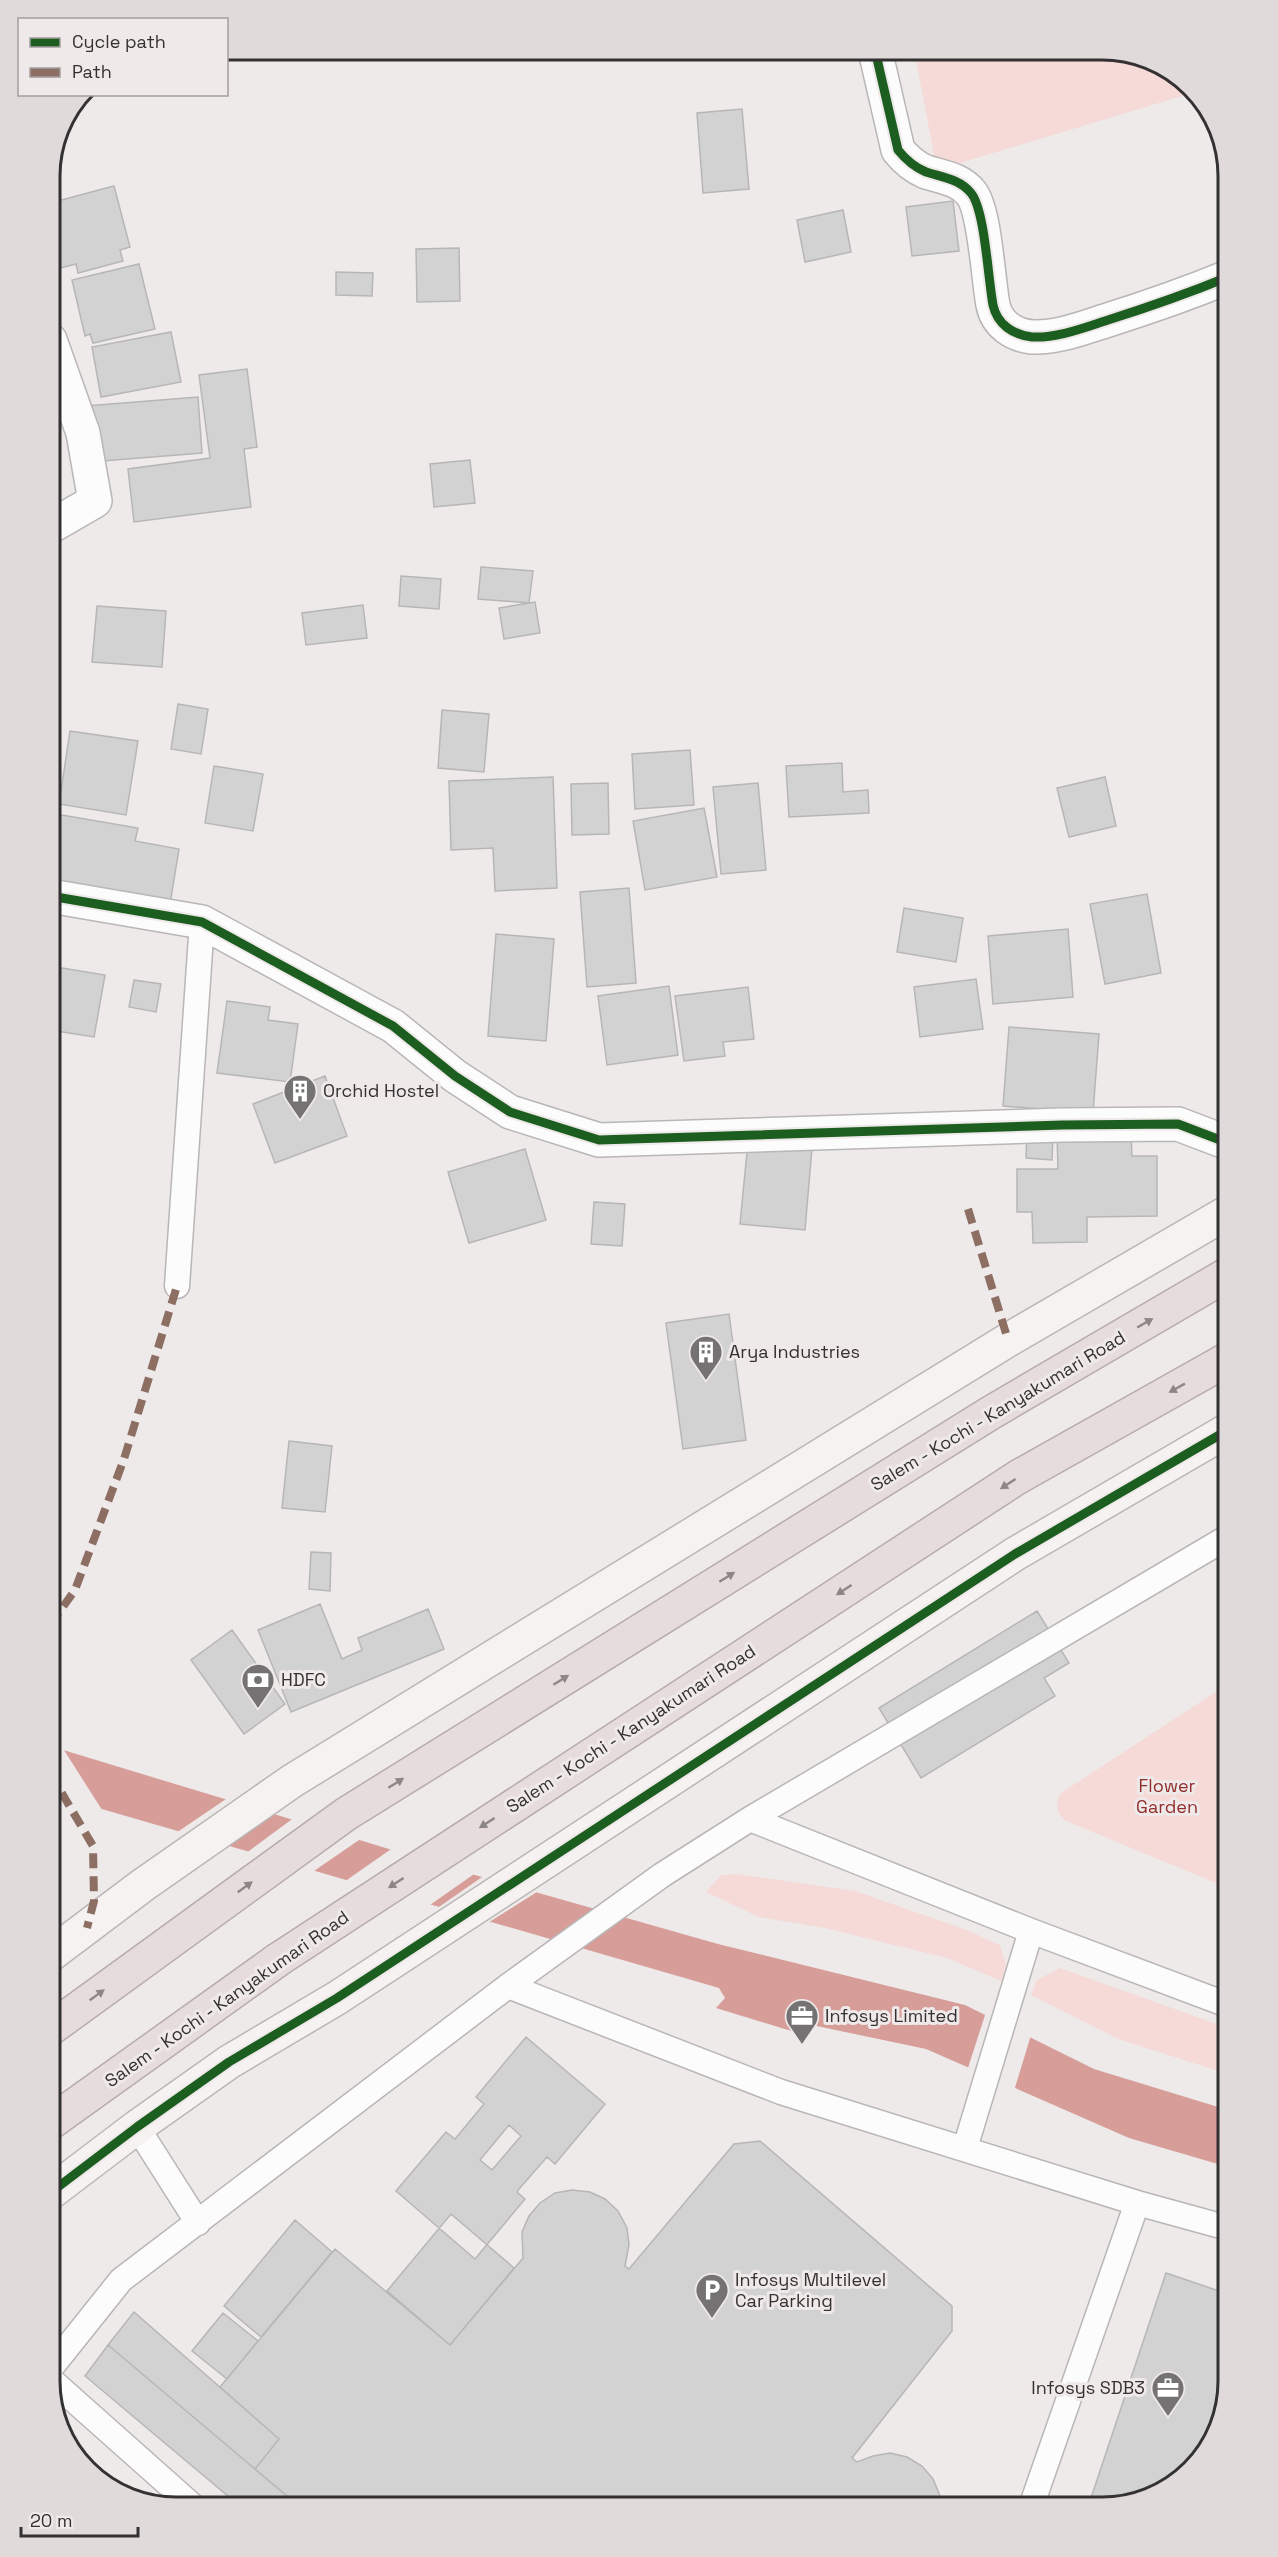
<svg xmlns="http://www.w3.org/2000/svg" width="1278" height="2557" viewBox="0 0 1278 2557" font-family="'Space Grotesk',sans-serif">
<rect width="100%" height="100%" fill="#eeeaea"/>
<path fill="#f5dad7" d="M 914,50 L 1111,50 L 1179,75 L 1192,93 L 937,170 Z
M 1228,1684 L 1228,1888 L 1066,1821 L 1058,1812 L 1057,1800 L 1061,1793 Z
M 737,1874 L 855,1891 L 964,1929 L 1000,1945 L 1006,1965 L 1001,1981 L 947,1958 L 825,1928 L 759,1917 L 706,1892 L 721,1875 Z
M 1060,1968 L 1228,2028 L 1228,2074 L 1118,2039 L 1031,1995 L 1037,1980 Z"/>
<path fill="#d79e99" d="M 50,1746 L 468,1873 L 718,1944 L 965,2005 L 1094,2069 L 1228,2110 L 1228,2167 L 1129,2138 L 926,2049 L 807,2024 L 801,2034 L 716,2008 L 725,1998 L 719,1988 L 50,1794 Z"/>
<path fill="#eeeaea" d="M 50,1743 L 62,1747 L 104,1813 L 50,1797 Z
M 229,1797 L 278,1812 L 225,1848 L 176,1833 Z
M 295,1817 L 362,1838 L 311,1873 L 245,1854 Z
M 394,1847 L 477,1872 L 427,1907 L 344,1882 Z
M 485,1875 L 540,1890 L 486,1924 L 436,1909 Z
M 986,2012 L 1031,2035 L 1014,2091 L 967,2071 Z"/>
<path fill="#d3d2d3" stroke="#b7b6b6" stroke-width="1.5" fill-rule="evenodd" d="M 742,109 L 749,189 L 703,193 L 697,113 Z
M 114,186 L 130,247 L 120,250 L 123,261 L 78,273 L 76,264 L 56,269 L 50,246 L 50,203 Z
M 953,201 L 959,251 L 912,256 L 906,207 Z
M 843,210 L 851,252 L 805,262 L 797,220 Z
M 459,248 L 460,301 L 417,302 L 416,249 Z
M 139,264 L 155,329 L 93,343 L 90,334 L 85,336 L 72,280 Z
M 336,272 L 373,273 L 372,296 L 336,295 Z
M 171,332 L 181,382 L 101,397 L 92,347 Z
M 247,369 L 257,447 L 244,449 L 251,507 L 134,522 L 128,469 L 210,458 L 199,375 Z
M 50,393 L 60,439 L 50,441 Z
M 198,397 L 202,453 L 90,462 L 86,406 Z
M 470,460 L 475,503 L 434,507 L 430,464 Z
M 481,567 L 533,571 L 529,603 L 478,599 Z
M 401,576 L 441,579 L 439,609 L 399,606 Z
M 535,602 L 540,633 L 504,639 L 499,608 Z
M 363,605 L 367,638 L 306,645 L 302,613 Z
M 97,606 L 166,611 L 162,667 L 92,662 Z
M 178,704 L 208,709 L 201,754 L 171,749 Z
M 442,710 L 489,714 L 484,772 L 438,768 Z
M 70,731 L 138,741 L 126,815 L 59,804 Z
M 690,750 L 694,805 L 635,809 L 632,754 Z
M 842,763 L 843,792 L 868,790 L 869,813 L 789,817 L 786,766 Z
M 214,766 L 263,774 L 253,831 L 205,823 Z
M 553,777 L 557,888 L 495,891 L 493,848 L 451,850 L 449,781 Z
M 1105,777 L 1116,826 L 1069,837 L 1057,788 Z
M 608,783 L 609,834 L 572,835 L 571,784 Z
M 758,783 L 766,870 L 721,874 L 713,787 Z
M 704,808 L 717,877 L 645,890 L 633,821 Z
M 50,813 L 138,828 L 135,841 L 179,849 L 170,904 L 50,885 Z
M 629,888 L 636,983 L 587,987 L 580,892 Z
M 1147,894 L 1161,973 L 1105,984 L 1090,904 Z
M 904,908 L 963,918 L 956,962 L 897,952 Z
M 1068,929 L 1073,997 L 993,1004 L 988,936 Z
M 496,934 L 554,939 L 546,1041 L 488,1036 Z
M 50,966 L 105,975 L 94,1037 L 50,1030 Z
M 976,979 L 983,1029 L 920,1037 L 914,987 Z
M 134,980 L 161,984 L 156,1012 L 129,1007 Z
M 669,986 L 678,1055 L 607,1065 L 598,996 Z
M 748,987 L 754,1039 L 723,1042 L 725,1056 L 684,1061 L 675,996 Z
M 227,1001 L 270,1007 L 268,1020 L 298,1024 L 290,1082 L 217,1073 Z
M 1009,1027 L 1099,1034 L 1093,1113 L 1003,1106 Z
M 325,1076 L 347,1136 L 275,1163 L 253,1104 Z
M 1027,1132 L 1053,1133 L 1052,1160 L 1026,1158 Z
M 1131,1132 L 1132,1156 L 1157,1156 L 1157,1216 L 1087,1217 L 1087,1242 L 1033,1243 L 1032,1212 L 1017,1212 L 1017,1169 L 1058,1169 L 1057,1134 Z
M 748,1142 L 812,1148 L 805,1230 L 740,1224 Z
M 525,1149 L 546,1220 L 469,1243 L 448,1172 Z
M 594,1202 L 625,1204 L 622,1246 L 591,1244 Z
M 729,1314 L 746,1440 L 683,1449 L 666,1323 Z
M 289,1441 L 332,1446 L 325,1512 L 282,1508 Z
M 311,1552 L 331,1553 L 330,1591 L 309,1589 Z
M 320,1604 L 342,1659 L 362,1650 L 358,1638 L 428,1609 L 444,1649 L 291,1712 L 258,1630 Z
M 1037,1611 L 1069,1663 L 1044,1678 L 1055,1696 L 921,1778 L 879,1708 Z
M 232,1630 L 285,1704 L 244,1734 L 191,1660 Z
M 526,2037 L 605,2104 L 555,2164 L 547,2157 L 519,2189 L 517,2192 L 525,2199 L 475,2259 L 396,2191 L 446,2132 L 455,2139 L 484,2104 L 476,2097 ZM 509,2125 L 521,2136 L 492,2170 L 480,2160 Z
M 760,2141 L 952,2306 L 952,2331 L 852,2458 L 857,2462 L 873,2456 L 890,2453 L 907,2457 L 922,2466 L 933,2479 L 940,2496 L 941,2507 L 300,2507 L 255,2469 L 279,2439 L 220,2387 L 335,2249 L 450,2345 L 523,2258 L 522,2232 L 529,2216 L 540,2203 L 555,2193 L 572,2190 L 590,2192 L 605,2199 L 618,2211 L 627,2228 L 629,2245 L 625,2266 L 629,2269 L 734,2144 Z
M 451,2214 L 514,2268 L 450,2345 L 387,2291 Z
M 295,2220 L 332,2252 L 261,2337 L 224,2306 Z
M 1166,2273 L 1228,2294 L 1228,2382 L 1207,2452 L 1150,2498 L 1102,2508 L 1088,2507 Z
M 134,2312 L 279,2439 L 255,2469 L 108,2345 Z
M 223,2313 L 258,2341 L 227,2379 L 192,2351 Z
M 108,2345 L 255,2469 L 300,2507 L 241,2507 L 85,2376 Z"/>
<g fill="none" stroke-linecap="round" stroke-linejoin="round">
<defs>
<path id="lane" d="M 177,1286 L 202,922
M 750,1819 L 1031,1931 L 1228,2005
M 508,1986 L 781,2092 L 1137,2203 L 1228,2228
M 137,2127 L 198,2223
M 965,2148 L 1031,1931
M 50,2369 L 121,2280 L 508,1986 L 662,1875 L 750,1819 L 1228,1537
M 50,2379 L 194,2507
M 1031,2507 L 1137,2203"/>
<path id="street" d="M 875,50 L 898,150 C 906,160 914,167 926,172 C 942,177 960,179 971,193 C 985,210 988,279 993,305 C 997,324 1013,335 1032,337 C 1058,338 1083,328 1108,320 C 1149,307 1189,293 1228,277
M 50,527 L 95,501 L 83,433 L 50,340
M 50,896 L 202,922 L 393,1026 L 455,1076 L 510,1112 L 599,1140 L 1062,1125 L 1178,1124 L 1228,1143"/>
<path id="secondary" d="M 50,1955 L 143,1885 L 292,1781 L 1008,1340 L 1228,1212
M 50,2193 L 137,2127 L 229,2062 L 337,1998 L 1015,1554 L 1228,1430"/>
<path id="highway" d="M 50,2029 L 346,1814 L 992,1412 L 1228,1274
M 50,2123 L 279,1959 L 1018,1477 L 1228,1359"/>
</defs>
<use href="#lane" stroke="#b9b6b6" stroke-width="27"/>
<use href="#street" stroke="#b9b6b6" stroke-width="36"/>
<use href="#secondary" stroke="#b9b6b6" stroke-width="36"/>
<use href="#highway" stroke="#b8acab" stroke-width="36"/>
<use href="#lane" stroke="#fcfcfc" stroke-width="24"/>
<use href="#street" stroke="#fcfcfc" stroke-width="33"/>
<use href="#secondary" stroke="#f6f2f2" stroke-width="33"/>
<use href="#highway" stroke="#e6dcdb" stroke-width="33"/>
<path stroke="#8d6e63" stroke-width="8" stroke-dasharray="15 8" stroke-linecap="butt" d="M 968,1209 L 1008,1340
M 50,1625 L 75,1590 L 124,1459 L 177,1286
M 50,1773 L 93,1846 L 94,1901 L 87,1928"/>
<defs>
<path id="cycleway" d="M 875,50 L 898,150 C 906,160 914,167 926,172 C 942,177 960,179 971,193 C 985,210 988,279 993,305 C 997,324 1013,335 1032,337 C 1058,338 1083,328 1108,320 C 1149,307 1189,293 1228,277
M 50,896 L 202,922 L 393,1026 L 455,1076 L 510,1112 L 599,1140 L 1062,1125 L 1178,1124 L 1228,1143
M 50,2193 L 137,2127 L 229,2062 L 337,1998 L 1015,1554 L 1228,1430"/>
</defs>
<use href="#cycleway" stroke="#efe9e9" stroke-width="13"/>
<use href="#cycleway" stroke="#1b5e20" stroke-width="9"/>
</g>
<defs><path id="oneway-solid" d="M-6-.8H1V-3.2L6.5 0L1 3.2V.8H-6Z" transform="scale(1.5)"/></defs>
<g fill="#8c8686">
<use href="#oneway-solid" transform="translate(1145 1323) rotate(-30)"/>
<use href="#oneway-solid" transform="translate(1177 1388) rotate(151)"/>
<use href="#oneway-solid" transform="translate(1008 1484) rotate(147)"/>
<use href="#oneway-solid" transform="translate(727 1577) rotate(-32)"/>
<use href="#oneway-solid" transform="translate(844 1590) rotate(147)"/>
<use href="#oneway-solid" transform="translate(561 1680) rotate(-32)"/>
<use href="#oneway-solid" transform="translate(396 1783) rotate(-32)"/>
<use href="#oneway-solid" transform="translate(487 1823) rotate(147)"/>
<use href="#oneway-solid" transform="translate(396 1883) rotate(147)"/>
<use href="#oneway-solid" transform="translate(245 1887) rotate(-36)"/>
<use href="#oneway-solid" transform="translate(97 1995) rotate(-36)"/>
</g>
<defs>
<symbol id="building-pin" viewBox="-11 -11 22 30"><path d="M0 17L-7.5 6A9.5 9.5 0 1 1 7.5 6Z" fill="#747272" stroke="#efe9e9"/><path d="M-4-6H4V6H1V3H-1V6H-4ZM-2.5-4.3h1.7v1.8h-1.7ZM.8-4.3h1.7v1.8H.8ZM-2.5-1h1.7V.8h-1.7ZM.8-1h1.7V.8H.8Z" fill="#fff"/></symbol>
<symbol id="bank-pin" viewBox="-11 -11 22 30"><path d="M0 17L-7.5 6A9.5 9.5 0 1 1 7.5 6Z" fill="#747272" stroke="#efe9e9"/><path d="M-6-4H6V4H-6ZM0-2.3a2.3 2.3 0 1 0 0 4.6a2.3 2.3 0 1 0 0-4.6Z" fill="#fff"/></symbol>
<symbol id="office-pin" viewBox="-11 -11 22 30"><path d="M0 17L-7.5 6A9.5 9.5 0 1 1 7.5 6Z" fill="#747272" stroke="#efe9e9"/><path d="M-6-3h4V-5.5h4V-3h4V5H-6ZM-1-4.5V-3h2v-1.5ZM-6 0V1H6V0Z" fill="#fff"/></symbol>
<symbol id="parking-pin" viewBox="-11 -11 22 30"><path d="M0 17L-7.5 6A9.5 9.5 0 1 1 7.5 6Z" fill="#747272" stroke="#efe9e9"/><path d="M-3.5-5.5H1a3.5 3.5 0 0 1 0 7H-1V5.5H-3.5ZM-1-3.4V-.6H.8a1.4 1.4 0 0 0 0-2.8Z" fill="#fff"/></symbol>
</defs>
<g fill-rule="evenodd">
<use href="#building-pin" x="281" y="1072" width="38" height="52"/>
<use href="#building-pin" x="687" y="1333" width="38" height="52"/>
<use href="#bank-pin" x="239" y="1661" width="38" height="52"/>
<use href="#office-pin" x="783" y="1997" width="38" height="52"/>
<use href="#parking-pin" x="693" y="2271" width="38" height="52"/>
<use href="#office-pin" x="1149" y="2369" width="38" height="52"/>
</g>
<g text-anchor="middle" stroke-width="6" stroke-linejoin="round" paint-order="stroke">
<g font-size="18" fill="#333131" stroke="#efe9e9" text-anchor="start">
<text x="323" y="1097">Orchid Hostel</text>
<text x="729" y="1358">Arya Industries</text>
<text x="281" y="1686">HDFC</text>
<text x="825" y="2022">Infosys Limited</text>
<text x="735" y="2286">Infosys Multilevel<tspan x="735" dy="21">Car Parking</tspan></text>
<text x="1145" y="2394" text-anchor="end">Infosys SDB3</text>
</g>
<g font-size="18" fill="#333131" stroke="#efe9e9">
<text transform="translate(998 1411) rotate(-31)" y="6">Salem - Kochi - Kanyakumari Road</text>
<text transform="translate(631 1729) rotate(-33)" y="6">Salem - Kochi - Kanyakumari Road</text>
<text transform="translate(227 1999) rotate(-35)" y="6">Salem - Kochi - Kanyakumari Road</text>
</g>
<g font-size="18" fill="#902f2d" stroke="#efe9e9">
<text x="1167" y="1792">Flower<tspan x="1167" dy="21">Garden</tspan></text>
</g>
</g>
<path d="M0 0H1278V2557H0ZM176 60H1102A116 116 0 0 1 1218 176V2381A116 116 0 0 1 1102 2497H176A116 116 0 0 1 60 2381V176A116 116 0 0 1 176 60Z" fill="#e0dada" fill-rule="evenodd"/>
<path fill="none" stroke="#333131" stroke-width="3" d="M176 60H1102A116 116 0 0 1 1218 176V2381A116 116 0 0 1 1102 2497H176A116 116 0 0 1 60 2381V176A116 116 0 0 1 176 60Z"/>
<rect x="18" y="18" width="210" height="78" fill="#efe9e9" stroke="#a49f9f" stroke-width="1.5"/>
<rect x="30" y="38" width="30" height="9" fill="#1b5e20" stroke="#a49f9f" stroke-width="1.5"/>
<text x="72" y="48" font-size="18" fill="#333131">Cycle path</text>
<rect x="30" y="68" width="30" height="9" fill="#8d6e63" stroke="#a49f9f" stroke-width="1.5"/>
<text x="72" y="78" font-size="18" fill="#333131">Path</text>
<path d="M21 2527v9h117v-9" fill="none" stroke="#333131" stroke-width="3"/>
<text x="30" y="2527" font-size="18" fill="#333131" stroke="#efe9e9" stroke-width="4.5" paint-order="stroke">20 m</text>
</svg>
